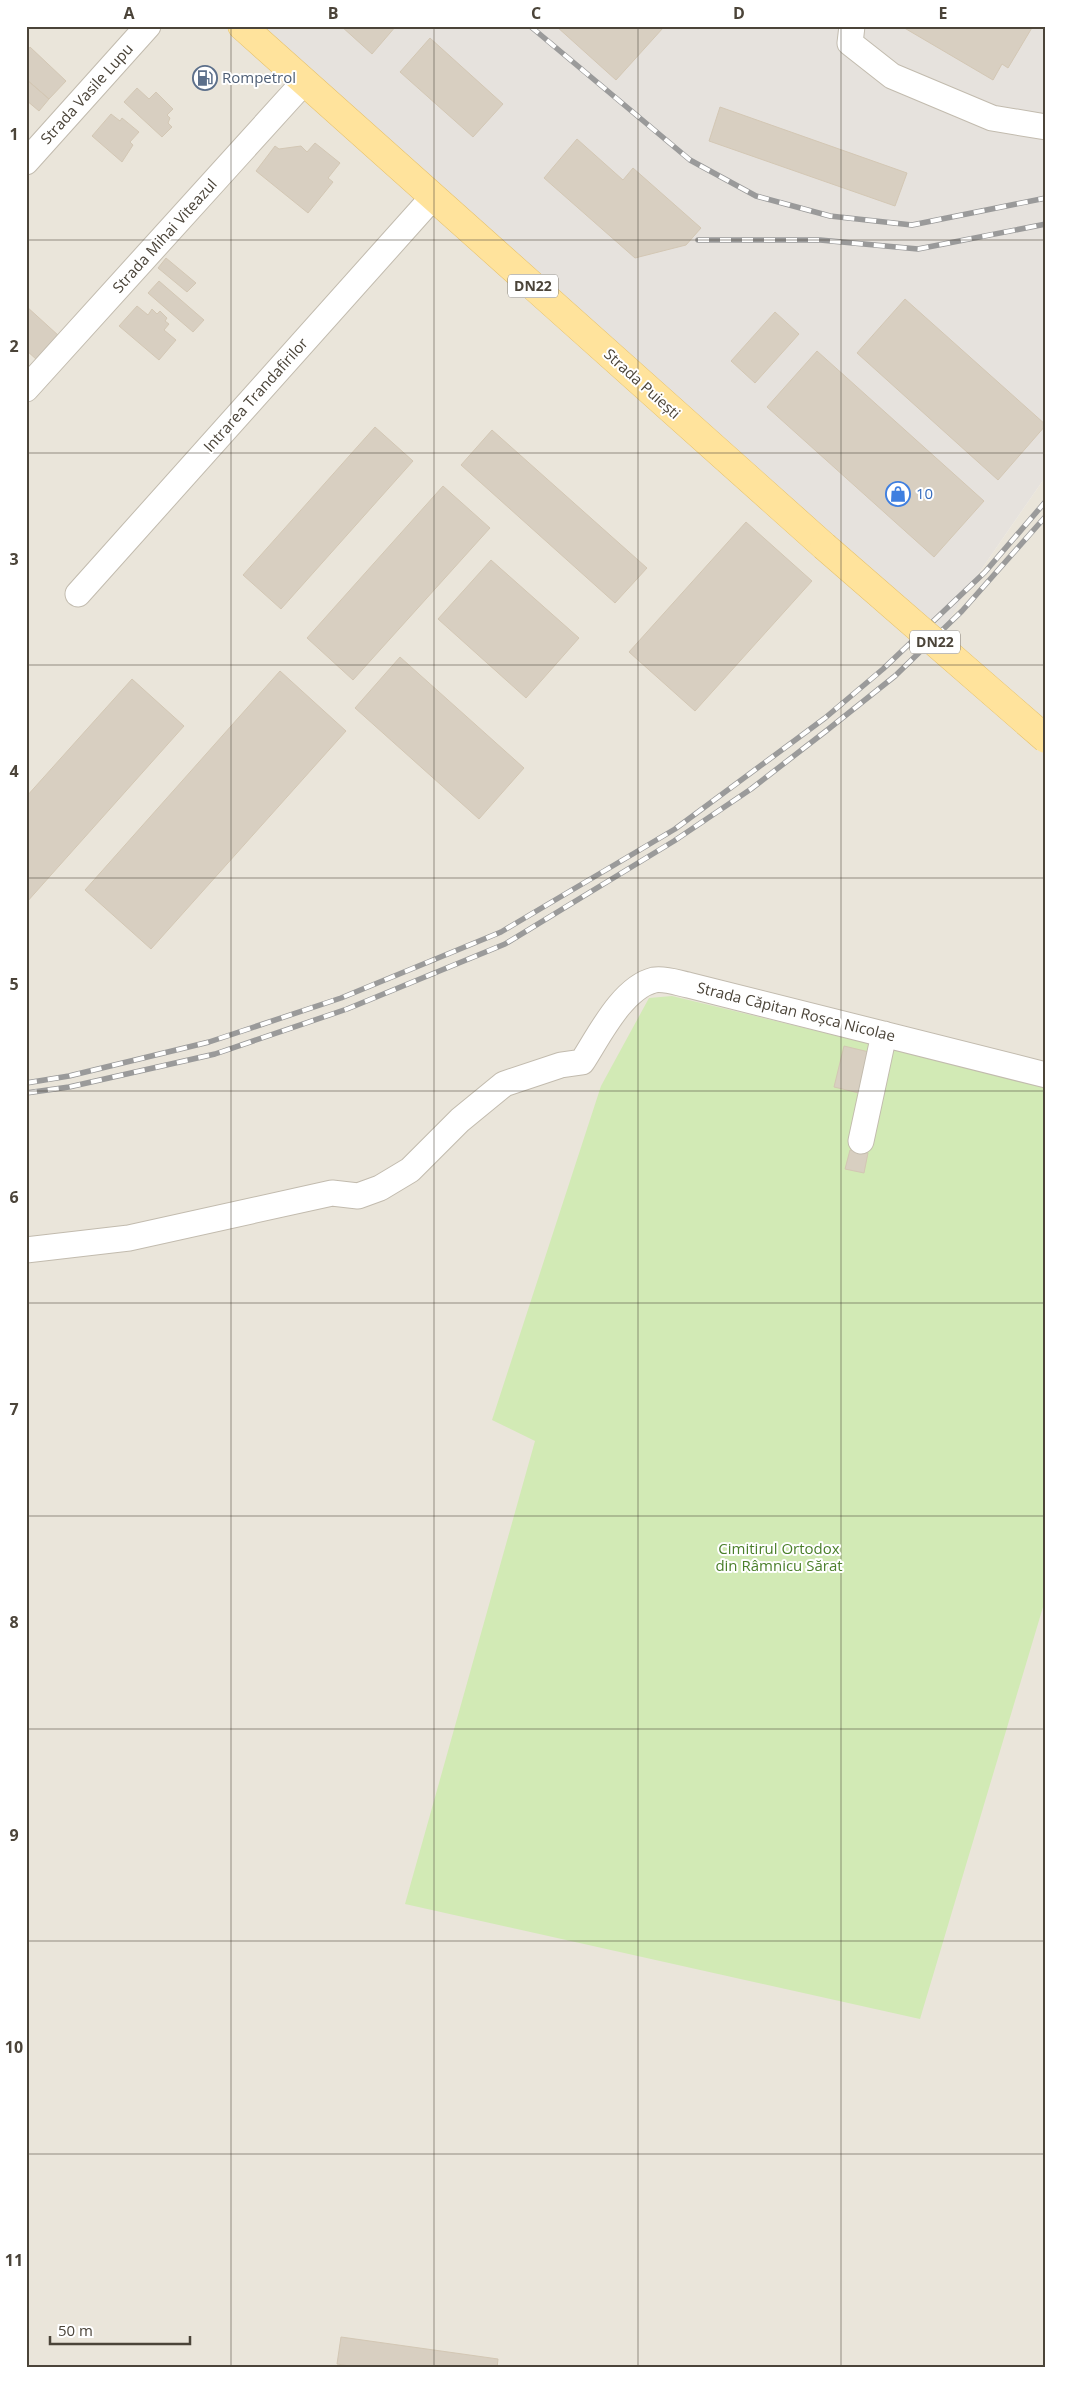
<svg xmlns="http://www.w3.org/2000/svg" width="1072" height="2394" viewBox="0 0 1072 2394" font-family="'Open Sans',sans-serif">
<rect width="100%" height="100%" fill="#f6f3ec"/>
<path fill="#eae5da" d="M 26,26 L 229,26 L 868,604 L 919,644 L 965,593 L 1046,476 L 1046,2368 L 26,2368 Z"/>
<path fill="#e6e2dd" d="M 229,26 L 1046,26 L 1046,99 L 1043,104 L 1046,107 L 1046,476 L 965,593 L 930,652 L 868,604 Z"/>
<path fill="#d2eab5" d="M 672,996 L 1046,1086 L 1046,1597 L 920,2019 L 405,1904 L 535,1441 L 492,1420 L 601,1086 L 649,998 Z"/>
<path fill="#d8cfc1" stroke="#d3c7b4" d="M 341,26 L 396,26 L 372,54 Z
M 556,26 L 661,26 L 663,28 L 616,80 Z
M 901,26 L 1033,26 L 1008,68 L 1002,64 L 993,80 Z
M 430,38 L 503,104 L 473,137 L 400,72 Z
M 30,47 L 66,81 L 49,99 L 26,79 L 26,52 Z
M 26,79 L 49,99 L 39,111 L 26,100 Z
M 137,88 L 149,99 L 156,92 L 173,109 L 167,115 L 170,118 L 168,123 L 172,127 L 162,137 L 124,102 Z
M 720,107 L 907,173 L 895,206 L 709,141 Z
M 111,114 L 120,121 L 122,118 L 139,132 L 130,142 L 133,145 L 122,162 L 92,136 Z
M 577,139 L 623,180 L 633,168 L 701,228 L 686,245 L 635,258 L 544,178 Z
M 315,143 L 340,163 L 328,178 L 333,182 L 308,213 L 256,171 L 275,146 L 279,149 L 301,146 L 307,152 Z
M 166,258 L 196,283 L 187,292 L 158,268 Z
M 159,281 L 204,320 L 193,332 L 148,293 Z
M 905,299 L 1046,425 L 998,480 L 857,353 Z
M 26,306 L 59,336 L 37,360 L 26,350 Z
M 137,306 L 148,315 L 152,309 L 157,314 L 160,311 L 167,318 L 165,321 L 169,324 L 164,330 L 176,340 L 159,360 L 119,326 Z
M 775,312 L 799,334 L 755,383 L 731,361 Z
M 817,351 L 984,501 L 934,557 L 767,407 Z
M 375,427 L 413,461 L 281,609 L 243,575 Z
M 492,430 L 647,568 L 615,603 L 461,465 Z
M 443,486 L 490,528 L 353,680 L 307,638 Z
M 746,522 L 812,581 L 695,711 L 629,652 Z
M 491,560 L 579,638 L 526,698 L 438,619 Z
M 400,657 L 524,768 L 479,819 L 355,708 Z
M 280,671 L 346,731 L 151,949 L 85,890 Z
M 132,679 L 184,726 L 26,903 L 26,797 Z
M 844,1046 L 869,1052 L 859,1093 L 834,1087 Z
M 850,1150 L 868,1153 L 864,1173 L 845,1169 Z
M 341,2337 L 498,2359 L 497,2368 L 362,2368 L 337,2364 Z"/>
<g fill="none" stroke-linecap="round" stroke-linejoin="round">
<defs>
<path id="minor" d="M 852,26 L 850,43 L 892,76 L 992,118 L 1046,127
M 26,162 L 148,26
M 26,389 L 304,82
M 78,594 L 433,197
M 861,1141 L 884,1034
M 26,1250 L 129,1238 L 332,1193 L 358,1196 L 380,1188 L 410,1170 L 460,1120 L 504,1084 L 561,1065 L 582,1062 C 599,1036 622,988 654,980 C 665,978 678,983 688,985 L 1046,1075"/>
<path id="major" d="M 242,26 L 824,546"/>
</defs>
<use href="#minor" stroke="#c2bbae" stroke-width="27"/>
<use href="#major" stroke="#e6c16a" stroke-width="29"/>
<use href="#minor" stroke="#fff" stroke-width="25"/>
<use href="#major" stroke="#ffe39c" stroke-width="28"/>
<defs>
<path id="rail" d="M 530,26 L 690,160 L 756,196 L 830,216 L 912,225 L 1046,198
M 698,240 L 820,240 L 918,249 L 1046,224
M 26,1083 L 69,1076 L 209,1042 L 341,998 L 501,932 L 675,829 L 825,718 L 883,669 L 985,572 L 1046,501
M 26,1093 L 69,1087 L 215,1054 L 347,1009 L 505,944 L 674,841 L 751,789 L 826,731 L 895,676 L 962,611 L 1046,516"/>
</defs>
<use href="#rail" stroke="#9a9a9a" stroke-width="5.5"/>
<use href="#rail" stroke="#fff" stroke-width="4" stroke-dasharray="11" stroke-linecap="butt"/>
<defs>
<path id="major-bridge" d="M 824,546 L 1046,739"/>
</defs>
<use href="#major-bridge" stroke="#e6c16a" stroke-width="29" stroke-linecap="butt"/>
<use href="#major-bridge" stroke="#ffe39c" stroke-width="28"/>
</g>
<path fill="none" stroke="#4b4439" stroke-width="1" stroke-opacity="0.55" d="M 231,26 L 231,2368M 434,26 L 434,2368M 638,26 L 638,2368M 841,26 L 841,2368M 26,240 L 1046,240M 26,453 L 1046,453M 26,665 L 1046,665M 26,878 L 1046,878M 26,1091 L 1046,1091M 26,1303 L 1046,1303M 26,1516 L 1046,1516M 26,1729 L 1046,1729M 26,1941 L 1046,1941M 26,2154 L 1046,2154"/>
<defs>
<symbol id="fuel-ring" viewBox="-11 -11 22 22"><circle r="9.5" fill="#fff" stroke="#5c6f8a" stroke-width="1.5"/><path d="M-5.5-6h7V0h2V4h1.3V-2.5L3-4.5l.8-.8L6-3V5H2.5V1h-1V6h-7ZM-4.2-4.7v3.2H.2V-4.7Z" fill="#5c6f8a"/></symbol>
<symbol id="shop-ring" viewBox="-11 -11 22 22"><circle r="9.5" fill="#fff" stroke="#3f7fe0" stroke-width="1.5"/><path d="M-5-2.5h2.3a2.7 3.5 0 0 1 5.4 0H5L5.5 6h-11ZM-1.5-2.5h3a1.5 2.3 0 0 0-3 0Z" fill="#3f7fe0"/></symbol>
</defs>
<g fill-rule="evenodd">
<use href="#fuel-ring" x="191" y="64" width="28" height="28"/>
<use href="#shop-ring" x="884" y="480" width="28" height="28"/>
</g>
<g text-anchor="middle" stroke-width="4" stroke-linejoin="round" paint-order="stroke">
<g fill="#fff" stroke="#817c74" stroke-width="1">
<rect x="508" y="274.5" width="50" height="23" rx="4"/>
<rect x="910" y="630.5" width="50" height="23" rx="4"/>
</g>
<g font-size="14" font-weight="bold" fill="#4b4439">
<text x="533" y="291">DN22</text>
<text x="935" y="647">DN22</text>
</g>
<g font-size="15" fill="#4e5e75" stroke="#fff" text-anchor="start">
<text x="222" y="83">Rompetrol</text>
</g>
<g font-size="15" fill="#4b4439" stroke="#fff">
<text transform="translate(87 94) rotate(-48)" y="5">Strada Vasile Lupu</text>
<text transform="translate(165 236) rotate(-48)" y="5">Strada Mihai Viteazul</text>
<text transform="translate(642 384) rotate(42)" y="5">Strada Puiești</text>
<text transform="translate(256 395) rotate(-48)" y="5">Intrarea Trandafirilor</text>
<text transform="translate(796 1012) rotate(14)" y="5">Strada Căpitan Roșca Nicolae</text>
</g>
<g font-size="15" fill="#366cbe" stroke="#fff" text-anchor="start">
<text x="916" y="499">10</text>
</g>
<g font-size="15" fill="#4a7f2a" stroke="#fff">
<text x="779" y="1554">Cimitirul Ortodox<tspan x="779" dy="17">din Râmnicu Sărat</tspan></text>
</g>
</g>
<rect width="1072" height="2394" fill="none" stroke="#ffffff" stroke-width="55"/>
<path d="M50 2336v8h140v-8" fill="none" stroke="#4b4439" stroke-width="2.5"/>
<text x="58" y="2336" font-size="15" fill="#4b4439" stroke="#ffffff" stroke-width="4" paint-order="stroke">50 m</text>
<rect x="28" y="28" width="1016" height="2338" fill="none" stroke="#4b4439" stroke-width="2"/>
<g font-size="16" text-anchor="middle" font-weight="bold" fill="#4b4439">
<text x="129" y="19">A</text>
<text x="333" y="19">B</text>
<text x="536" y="19">C</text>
<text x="739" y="19">D</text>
<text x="943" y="19">E</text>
<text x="14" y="140">1</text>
<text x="14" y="352">2</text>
<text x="14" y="565">3</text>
<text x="14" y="777">4</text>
<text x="14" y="990">5</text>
<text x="14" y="1203">6</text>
<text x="14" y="1415">7</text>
<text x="14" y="1628">8</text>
<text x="14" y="1841">9</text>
<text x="14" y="2053">10</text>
<text x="14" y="2266">11</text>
</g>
</svg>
